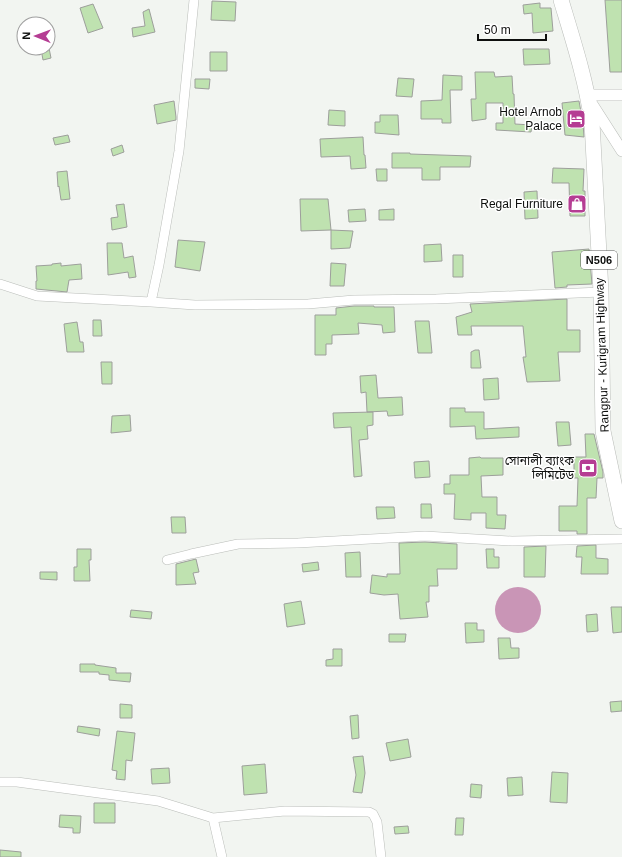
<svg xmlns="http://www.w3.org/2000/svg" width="622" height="857" viewBox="0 0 622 857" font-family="Arial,'Noto Sans Bengali',sans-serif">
<rect width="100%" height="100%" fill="#f2f5f1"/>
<path fill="#c995b6" d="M495 610a23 23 0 1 1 46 0a23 23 0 1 1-46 0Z"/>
<path fill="#bfe2b0" stroke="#9d9f9b" d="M 605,0 L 622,0 L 622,72 L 610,72 Z
M 212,1 L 236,2 L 235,21 L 211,20 Z
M 540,3 L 540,8 L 551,8 L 553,31 L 533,33 L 532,13 L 524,14 L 523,5 Z
M 93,4 L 103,28 L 88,33 L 80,8 Z
M 149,9 L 155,32 L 133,37 L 132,28 L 145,26 L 143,12 Z
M 49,48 L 51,58 L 43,60 L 41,49 Z
M 523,49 L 549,49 L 550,64 L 524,65 Z
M 210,52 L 227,52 L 227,71 L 210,71 Z
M 475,72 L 494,72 L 495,77 L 512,76 L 513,94 L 514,94 L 515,124 L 532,125 L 531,132 L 496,130 L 496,123 L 503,123 L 503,103 L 486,103 L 486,119 L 472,121 L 471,99 L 476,99 Z
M 443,75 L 462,76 L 462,90 L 450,90 L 451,123 L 442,123 L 442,119 L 421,119 L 421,101 L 442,100 Z
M 398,78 L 414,79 L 412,97 L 396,96 Z
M 195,79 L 210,79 L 209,89 L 195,88 Z
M 174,101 L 176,117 L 176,120 L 157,124 L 154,105 Z
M 579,101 L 583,123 L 584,137 L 565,135 L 562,103 Z
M 329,110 L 345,111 L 345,126 L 328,125 Z
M 380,115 L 398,115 L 399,135 L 375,133 L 375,122 L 380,122 Z
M 68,135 L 70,142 L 55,145 L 53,138 Z
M 363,137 L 364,155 L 365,155 L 366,168 L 351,169 L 350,156 L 321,157 L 320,139 Z
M 122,145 L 124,152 L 113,156 L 111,149 Z
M 392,153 L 410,153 L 410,154 L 471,156 L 470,167 L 440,167 L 440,180 L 422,180 L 422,168 L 392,168 Z
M 553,168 L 584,169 L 583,191 L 585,191 L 585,216 L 570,216 L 569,183 L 552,183 Z
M 376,169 L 387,169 L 387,181 L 377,181 Z
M 67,171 L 70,199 L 61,200 L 59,186 L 58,187 L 57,172 Z
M 537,191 L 538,218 L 525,219 L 524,192 Z
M 300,199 L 328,199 L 331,230 L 301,231 Z
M 124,204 L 127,227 L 112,230 L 111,218 L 118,217 L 116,205 Z
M 365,209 L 366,221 L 349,222 L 348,210 Z
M 394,209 L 394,220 L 379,220 L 379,210 Z
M 331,230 L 353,231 L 350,248 L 331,249 Z
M 178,240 L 205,242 L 200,271 L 175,267 Z
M 107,243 L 122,243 L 124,258 L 133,256 L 136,277 L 129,278 L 128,272 L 108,275 Z
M 441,244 L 442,261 L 424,262 L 424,245 Z
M 589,249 L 592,284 L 567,285 L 567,287 L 555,288 L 552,252 Z
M 453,255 L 463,255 L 463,277 L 453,277 Z
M 61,263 L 61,266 L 81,264 L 82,279 L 69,280 L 67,292 L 36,289 L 36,281 L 37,281 L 36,266 L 52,265 L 52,264 Z
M 331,263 L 346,264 L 344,286 L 330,286 Z
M 567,299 L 567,330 L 580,330 L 580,352 L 558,352 L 560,381 L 527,382 L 523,357 L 526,357 L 523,326 L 471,326 L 472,335 L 458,335 L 456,317 L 472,312 L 470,304 Z
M 354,306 L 374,306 L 374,307 L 394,307 L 395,332 L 383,333 L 382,325 L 358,323 L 359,334 L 332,335 L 332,344 L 326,344 L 326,355 L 315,355 L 315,315 L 336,315 L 336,308 Z
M 93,320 L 101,320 L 102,336 L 93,336 Z
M 415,321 L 429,321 L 432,353 L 418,353 Z
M 77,322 L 80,342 L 83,342 L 84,352 L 67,352 L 64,324 Z
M 475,350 L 479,350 L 481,368 L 471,368 L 471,352 Z
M 101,362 L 112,362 L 112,384 L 102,384 Z
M 376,375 L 378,398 L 402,397 L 403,415 L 388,416 L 387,411 L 367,412 L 366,392 L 361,393 L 360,376 Z
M 498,378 L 499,399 L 484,400 L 483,379 Z
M 450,408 L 465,408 L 465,412 L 484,412 L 484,429 L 519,427 L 519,437 L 476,439 L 475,426 L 450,427 Z
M 373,412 L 373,425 L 367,426 L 368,439 L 359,440 L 362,476 L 354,477 L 351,427 L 334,428 L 333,413 Z
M 130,415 L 131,431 L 111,433 L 112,416 Z
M 556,422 L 569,422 L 571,445 L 558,446 Z
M 585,434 L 594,434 L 603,472 L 603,478 L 597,478 L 596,498 L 587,498 L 587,534 L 577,534 L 577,531 L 559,531 L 559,506 L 577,506 L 578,478 L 574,478 L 574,457 L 586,457 Z
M 480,457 L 481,458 L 503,458 L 503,475 L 481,476 L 482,497 L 497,497 L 497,515 L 506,515 L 505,529 L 486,528 L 486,513 L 471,513 L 471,520 L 454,519 L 455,494 L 444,494 L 444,484 L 450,484 L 450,475 L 469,475 L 469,458 Z
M 429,461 L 430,477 L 415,478 L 414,462 Z
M 421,504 L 431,504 L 432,518 L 421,518 Z
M 376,507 L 394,507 L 395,518 L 377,519 Z
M 171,517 L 185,517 L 186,533 L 172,533 Z
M 425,542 L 457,544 L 457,569 L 437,569 L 438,586 L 429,586 L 429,602 L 426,602 L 428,617 L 400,619 L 398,594 L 384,595 L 370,593 L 372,575 L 387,577 L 387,574 L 400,574 L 399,543 Z
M 596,545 L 596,558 L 608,559 L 608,574 L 581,574 L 582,557 L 576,557 L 577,546 Z
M 546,546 L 545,577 L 524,577 L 524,547 Z
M 77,549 L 91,549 L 91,560 L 89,560 L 90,581 L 74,581 L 74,567 L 77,567 Z
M 486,549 L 494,549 L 494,557 L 499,557 L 499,568 L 487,568 Z
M 360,552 L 361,577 L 346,577 L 345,553 Z
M 196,559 L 199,572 L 193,573 L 196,584 L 176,585 L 176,564 Z
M 318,562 L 319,570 L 303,572 L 302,564 Z
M 40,572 L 57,572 L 57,580 L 40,579 Z
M 301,601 L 305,624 L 287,627 L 284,604 Z
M 611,607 L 622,607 L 622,632 L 613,633 Z
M 131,610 L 152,612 L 151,619 L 130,617 Z
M 597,614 L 598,631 L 587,632 L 586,615 Z
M 465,623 L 477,623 L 477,630 L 484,630 L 484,642 L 466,643 Z
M 389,634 L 406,634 L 405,642 L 389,642 Z
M 498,638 L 510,638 L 511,648 L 519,648 L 519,658 L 499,659 Z
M 333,649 L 342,649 L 342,666 L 326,666 L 326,660 L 333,659 Z
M 80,664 L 95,664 L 95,665 L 116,668 L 116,673 L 131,673 L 130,682 L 109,680 L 109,675 L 99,674 L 99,672 L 80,672 Z
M 622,701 L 622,711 L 611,712 L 610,702 Z
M 120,704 L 132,705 L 132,718 L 120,718 Z
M 358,715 L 359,738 L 352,739 L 350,716 Z
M 78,726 L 100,729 L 99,736 L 77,732 Z
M 117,731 L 135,733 L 132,761 L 126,760 L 125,780 L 116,779 L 117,771 L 112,770 Z
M 408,739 L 411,757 L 390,761 L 386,743 Z
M 363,756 L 365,773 L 362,793 L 353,792 L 356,775 L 353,757 Z
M 265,764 L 267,793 L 244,795 L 242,766 Z
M 169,768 L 170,783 L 152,784 L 151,769 Z
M 552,772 L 568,773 L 567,803 L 550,802 Z
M 522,777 L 523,795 L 508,796 L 507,778 Z
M 471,784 L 482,785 L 481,798 L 470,797 Z
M 94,803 L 115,803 L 115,823 L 94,823 Z
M 60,815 L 81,816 L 80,833 L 73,833 L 73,828 L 59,827 Z
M 456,818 L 464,818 L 463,835 L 455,835 Z
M 408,826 L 409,833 L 395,834 L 394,827 Z
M 0,850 L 21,852 L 21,857 L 0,857 Z"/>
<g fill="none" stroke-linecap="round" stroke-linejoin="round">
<defs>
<path id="minor" d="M 194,0 L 179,151 L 159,265 L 151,302 L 195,305 L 308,304 L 354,300 L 436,299 L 601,292
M 0,284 L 37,296 L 151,302
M 167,560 L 191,554 L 238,544 L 298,543 L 425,536 L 512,541 L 622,539
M 0,782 L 17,782 L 158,801 L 213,818 L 222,857
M 213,818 L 285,811 L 369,812 L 373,814 L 377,822 L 381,857"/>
<path id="tertiary" d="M 588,95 L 622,95
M 590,101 L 622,151"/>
<path id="trunk" d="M 561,0 C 573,40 586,80 592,122 L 601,292 L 603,431 L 622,521"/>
</defs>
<use href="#minor" stroke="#babdb9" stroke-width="10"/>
<use href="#tertiary" stroke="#babdb9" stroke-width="12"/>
<use href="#trunk" stroke="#babdb9" stroke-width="16"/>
<use href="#minor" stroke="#fff" stroke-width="9"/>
<use href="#tertiary" stroke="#fff" stroke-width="11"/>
<use href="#trunk" stroke="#fff" stroke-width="15"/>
</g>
<defs>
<symbol id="hotel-square" viewBox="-11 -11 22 22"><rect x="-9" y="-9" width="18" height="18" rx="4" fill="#b53d93" stroke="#fff"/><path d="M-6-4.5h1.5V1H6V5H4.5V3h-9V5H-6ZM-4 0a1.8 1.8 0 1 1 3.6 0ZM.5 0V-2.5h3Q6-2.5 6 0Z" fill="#fff"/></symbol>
<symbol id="shop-square" viewBox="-11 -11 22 22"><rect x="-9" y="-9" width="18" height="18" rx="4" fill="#b53d93" stroke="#fff"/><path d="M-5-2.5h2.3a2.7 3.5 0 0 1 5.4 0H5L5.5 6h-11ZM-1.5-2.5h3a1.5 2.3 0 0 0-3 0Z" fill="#fff"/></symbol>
<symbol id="bank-square" viewBox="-11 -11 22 22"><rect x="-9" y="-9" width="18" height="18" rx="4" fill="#b53d93" stroke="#fff"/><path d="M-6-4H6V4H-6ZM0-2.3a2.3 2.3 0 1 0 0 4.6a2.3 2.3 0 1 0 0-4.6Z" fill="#fff"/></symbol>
</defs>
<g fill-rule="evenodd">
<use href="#hotel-square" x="565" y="108" width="22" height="22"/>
<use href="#shop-square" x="566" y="193" width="22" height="22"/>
<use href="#bank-square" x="577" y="457" width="22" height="22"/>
</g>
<g text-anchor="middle" stroke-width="3" stroke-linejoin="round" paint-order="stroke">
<rect fill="#fff" stroke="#565756" stroke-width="1" x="581" y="251" width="36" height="18" rx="3"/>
<g font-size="11" font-weight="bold" fill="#0e0f0e">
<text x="599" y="264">N506</text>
</g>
<g font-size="12" fill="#0e0f0e" stroke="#fff" text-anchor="end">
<text x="562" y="116">Hotel Arnob<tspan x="562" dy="14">Palace</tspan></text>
<text x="563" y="208">Regal Furniture</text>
<text x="574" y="465">সোনালী ব্যাংক<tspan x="574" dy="14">লিমিটেড</tspan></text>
</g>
<g font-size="12" fill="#0e0f0e" stroke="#fff">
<text transform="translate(602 355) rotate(-92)" y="4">Rangpur - Kurigram Highway</text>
</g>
</g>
<g transform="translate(36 36) rotate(271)"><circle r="19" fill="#ffffff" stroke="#9f9f9f"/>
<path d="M0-3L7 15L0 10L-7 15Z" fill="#b53d93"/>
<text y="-6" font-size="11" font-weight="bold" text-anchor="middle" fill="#0e0f0e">N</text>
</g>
<path d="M478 34v6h68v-6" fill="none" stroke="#0e0f0e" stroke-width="2"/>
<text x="484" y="34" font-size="12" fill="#0e0f0e" stroke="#ffffff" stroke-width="3" paint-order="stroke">50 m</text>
</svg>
